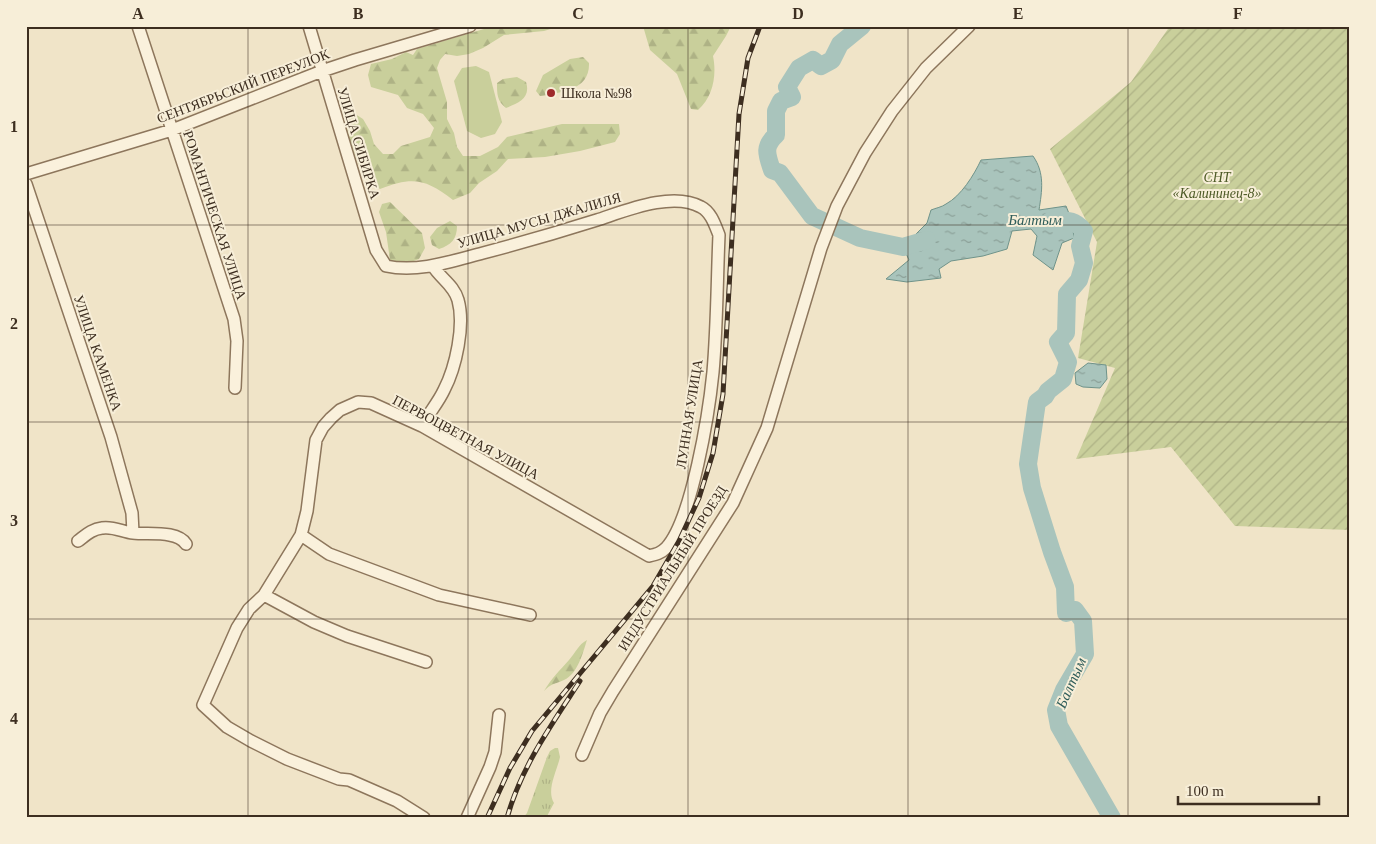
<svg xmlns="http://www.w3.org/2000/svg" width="1376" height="844" viewBox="0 0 1376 844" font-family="'Times New Roman',serif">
<defs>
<pattern id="grass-tufts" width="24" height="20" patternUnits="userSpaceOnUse" patternTransform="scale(1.25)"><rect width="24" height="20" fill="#c9cf9b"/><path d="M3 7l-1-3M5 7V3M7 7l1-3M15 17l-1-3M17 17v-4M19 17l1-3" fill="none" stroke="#aeb285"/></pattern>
<pattern id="forest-firs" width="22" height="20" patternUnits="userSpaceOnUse" patternTransform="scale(1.25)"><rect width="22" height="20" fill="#c9cf9b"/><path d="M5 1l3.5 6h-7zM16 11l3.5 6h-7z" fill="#aeb285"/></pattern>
<pattern id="garden-furrows" width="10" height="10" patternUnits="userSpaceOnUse" patternTransform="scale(1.25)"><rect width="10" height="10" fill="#c9cf9b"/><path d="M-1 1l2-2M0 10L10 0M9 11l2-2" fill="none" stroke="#aeb285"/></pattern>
<pattern id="water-ripples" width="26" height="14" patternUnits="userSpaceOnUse" patternTransform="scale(1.25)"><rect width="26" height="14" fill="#a9c4bc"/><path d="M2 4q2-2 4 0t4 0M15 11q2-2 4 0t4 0" fill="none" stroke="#8ba098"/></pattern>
</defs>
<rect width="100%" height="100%" fill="#f0e4c8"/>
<path fill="url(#grass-tufts)" d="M 555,748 L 558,748 L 560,757 C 557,771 546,790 554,803 L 546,818 L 523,818 L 527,813 L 547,757 L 550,751 Z"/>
<path fill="url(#forest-firs)" d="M 494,26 L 556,26 L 554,28 L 544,31 L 504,35 L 483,48 L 469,54 L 457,56 L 445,54 L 440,60 L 437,68 L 447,102 L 447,119 L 454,133 L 457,147 L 463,156 L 480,156 L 498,147 L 507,137 L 562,124 L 619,124 L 620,134 L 615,142 L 580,151 L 545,157 L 508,159 L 497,171 L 479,183 L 470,193 L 453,200 C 426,179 413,176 380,189 L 363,177 L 348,135 L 346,117 L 352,112 L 363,119 L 370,131 L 374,144 L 383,154 L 393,154 L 401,146 L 430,137 L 434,128 L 423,114 L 407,108 L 398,95 L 371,87 L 368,75 L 371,64 L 392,59 L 406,52 L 413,55 L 417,49 Z
M 643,26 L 731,26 L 726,36 L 713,56 C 717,75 713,97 698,110 L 691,109 L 677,74 L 650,50 Z
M 583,57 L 589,63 C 590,90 562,92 540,96 L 536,91 L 543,75 L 570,59 Z
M 517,77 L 526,82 C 531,98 519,103 506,108 C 497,101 497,94 497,83 L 503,79 Z
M 390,202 L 422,233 L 425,248 L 419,259 L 408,263 L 390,260 L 386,232 L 379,212 L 382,204 Z
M 450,221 L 457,226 C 457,239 451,245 439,249 L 432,245 L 430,237 L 437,228 Z
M 587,640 C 583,652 578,674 564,680 C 554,685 553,682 544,691 C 551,679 560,670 569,660 C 576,652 578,645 587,640 Z"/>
<path fill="url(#garden-furrows)" d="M 1170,26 L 1350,26 L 1350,530 L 1235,526 L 1171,447 L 1076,459 L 1115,368 L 1078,358 L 1097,242 L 1050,149 L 1131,82 Z"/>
<path fill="#c9cf9b" d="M 476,66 L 489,72 L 502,122 L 495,134 L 481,138 L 467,131 L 454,81 L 462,68 Z"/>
<path fill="url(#water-ripples)" stroke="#6f938a" d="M 1033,156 C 1045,173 1042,191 1039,210 L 1066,206 L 1072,221 L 1074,238 L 1062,243 L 1053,270 L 1033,255 L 1037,236 L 1031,229 L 1012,231 L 1007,249 L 983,256 L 951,261 L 939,269 L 941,278 L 907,282 L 886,279 L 909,260 L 903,247 L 927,223 L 931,210 C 936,208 942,207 946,204 C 961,196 974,175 981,160 Z
M 1088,363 L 1106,365 L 1107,379 L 1100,388 L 1083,387 L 1076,384 L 1075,373 Z"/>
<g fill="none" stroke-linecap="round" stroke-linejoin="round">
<path stroke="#a9c4bc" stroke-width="18" d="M 862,26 L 840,44 L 832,60 L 821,66 L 813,60 L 799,68 L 787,87 L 792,97 L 781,101 L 776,111 L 776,135 C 763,147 767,155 772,170 L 780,173 L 812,216 L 860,238 L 903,247 L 927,240
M 1050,221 C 1066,221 1073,218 1084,231 L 1080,246 L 1084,263 L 1079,280 L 1067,294 L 1066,333 L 1058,342 L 1068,362 L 1063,379 L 1048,391 L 1045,396 L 1037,402 L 1028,464 L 1032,488 L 1052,552 L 1065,587 L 1066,613 L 1075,610 L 1083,621 L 1085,654 L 1064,690 L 1056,710 L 1059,726 L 1112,818"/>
<defs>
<path id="minor" d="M 138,26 L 234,319 L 237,341 L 235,388
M 309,26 L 376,250 L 386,266 C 418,273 452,261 483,253 C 521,243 559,232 597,220 C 625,211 672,191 701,207 C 711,212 715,225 719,235 C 717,281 717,327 713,372 C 709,412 692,520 666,548 C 661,553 657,554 649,556 L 422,426 L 371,403 L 358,402 L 340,410 L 331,418 L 323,427 L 316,440 L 307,511 L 301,535 L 264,595 L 249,609 L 237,628 L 203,705 L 227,727 L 251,741 L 287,759 L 339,779 L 349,780 L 397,801 L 424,818
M 26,174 L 172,130 L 322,71 L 355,60 L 470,26
M 26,184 L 111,437 L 132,513 L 133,533
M 422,426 C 428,414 438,403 444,390 C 456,367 465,325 458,300 C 454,285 440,278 433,266
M 301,535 L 329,554 L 439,595 L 530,615
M 78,541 C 86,535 92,529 102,528 C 113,526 123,532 133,533 C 148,535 177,530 186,544
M 264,595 L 314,622 L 347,636 L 426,662
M 582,755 L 600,713 L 613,691 L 733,503 L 767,428 L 821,248 L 837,206 L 865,153 L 892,111 L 926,68 L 969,26
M 467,818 L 490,767 L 495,752 L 499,715"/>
</defs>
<use href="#minor" stroke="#8d765c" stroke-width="14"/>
<use href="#minor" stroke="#faf1dc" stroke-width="11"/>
<defs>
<path id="rail" d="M 487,818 L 510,768 L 532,731 L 653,586 L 679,541 L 699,498 L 713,453 L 723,394 L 739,114 L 748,58 L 760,26
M 507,818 C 521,767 552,724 580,681"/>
</defs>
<use href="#rail" stroke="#3d2e20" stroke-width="5"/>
<use href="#rail" stroke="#f7eed8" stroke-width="3" stroke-dasharray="9" stroke-linecap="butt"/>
</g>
<path fill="none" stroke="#3d2e20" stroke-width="1" stroke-opacity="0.55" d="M 248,26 L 248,818M 468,26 L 468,818M 688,26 L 688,818M 908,26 L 908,818M 1128,26 L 1128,818M 26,225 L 1350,225M 26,422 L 1350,422M 26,619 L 1350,619"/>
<circle fill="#9e2a2b" stroke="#f7eed8" stroke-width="2" cx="551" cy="93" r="5"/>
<g text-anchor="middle" stroke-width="4" stroke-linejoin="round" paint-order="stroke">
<g font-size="14" fill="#3d2e20" stroke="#f7eed8">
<text transform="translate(243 86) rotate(-21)" y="5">СЕНТЯБРЬСКИЙ ПЕРЕУЛОК</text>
<text transform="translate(359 143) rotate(73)" y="5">УЛИЦА СИБИРКА</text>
<text transform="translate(215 215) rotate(72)" y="5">РОМАНТИЧЕСКАЯ УЛИЦА</text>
<text transform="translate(539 220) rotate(-16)" y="5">УЛИЦА МУСЫ ДЖАЛИЛЯ</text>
<text transform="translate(98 353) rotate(71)" y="5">УЛИЦА КАМЕНКА</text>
<text transform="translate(689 414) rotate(-81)" y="5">ЛУННАЯ УЛИЦА</text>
<text transform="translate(466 437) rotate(28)" y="5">ПЕРВОЦВЕТНАЯ УЛИЦА</text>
<text transform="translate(672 568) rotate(-58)" y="5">ИНДУСТРИАЛЬНЫЙ ПРОЕЗД</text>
</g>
<g font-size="14" fill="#3d2e20" stroke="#f7eed8" text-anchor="start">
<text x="561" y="98">Школа №98</text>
</g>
<g font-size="14" font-style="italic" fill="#4d5a26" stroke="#f7eed8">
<text x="1217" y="182">СНТ<tspan x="1217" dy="16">«Калининец-8»</tspan></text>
</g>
<g font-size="15" font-style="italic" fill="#2f5d5a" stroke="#f7eed8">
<text x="1035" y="225">Балтым</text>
<text transform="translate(1071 683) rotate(-66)" y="5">Балтым</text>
</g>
</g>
<rect width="1376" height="844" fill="none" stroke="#f7eed8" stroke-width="55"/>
<path d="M1178 796v8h141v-8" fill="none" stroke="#3d2e20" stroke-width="2.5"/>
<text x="1186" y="796" font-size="15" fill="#3d2e20" stroke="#f7eed8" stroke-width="4" paint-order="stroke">100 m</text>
<rect x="28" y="28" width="1320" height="788" fill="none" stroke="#3d2e20" stroke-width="2"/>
<g font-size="16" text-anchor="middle" font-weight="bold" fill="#3d2e20">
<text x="138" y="19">A</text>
<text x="358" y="19">B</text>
<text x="578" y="19">C</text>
<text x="798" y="19">D</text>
<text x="1018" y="19">E</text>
<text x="1238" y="19">F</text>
<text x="14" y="132">1</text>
<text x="14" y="329">2</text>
<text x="14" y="526">3</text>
<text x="14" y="724">4</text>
</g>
</svg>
